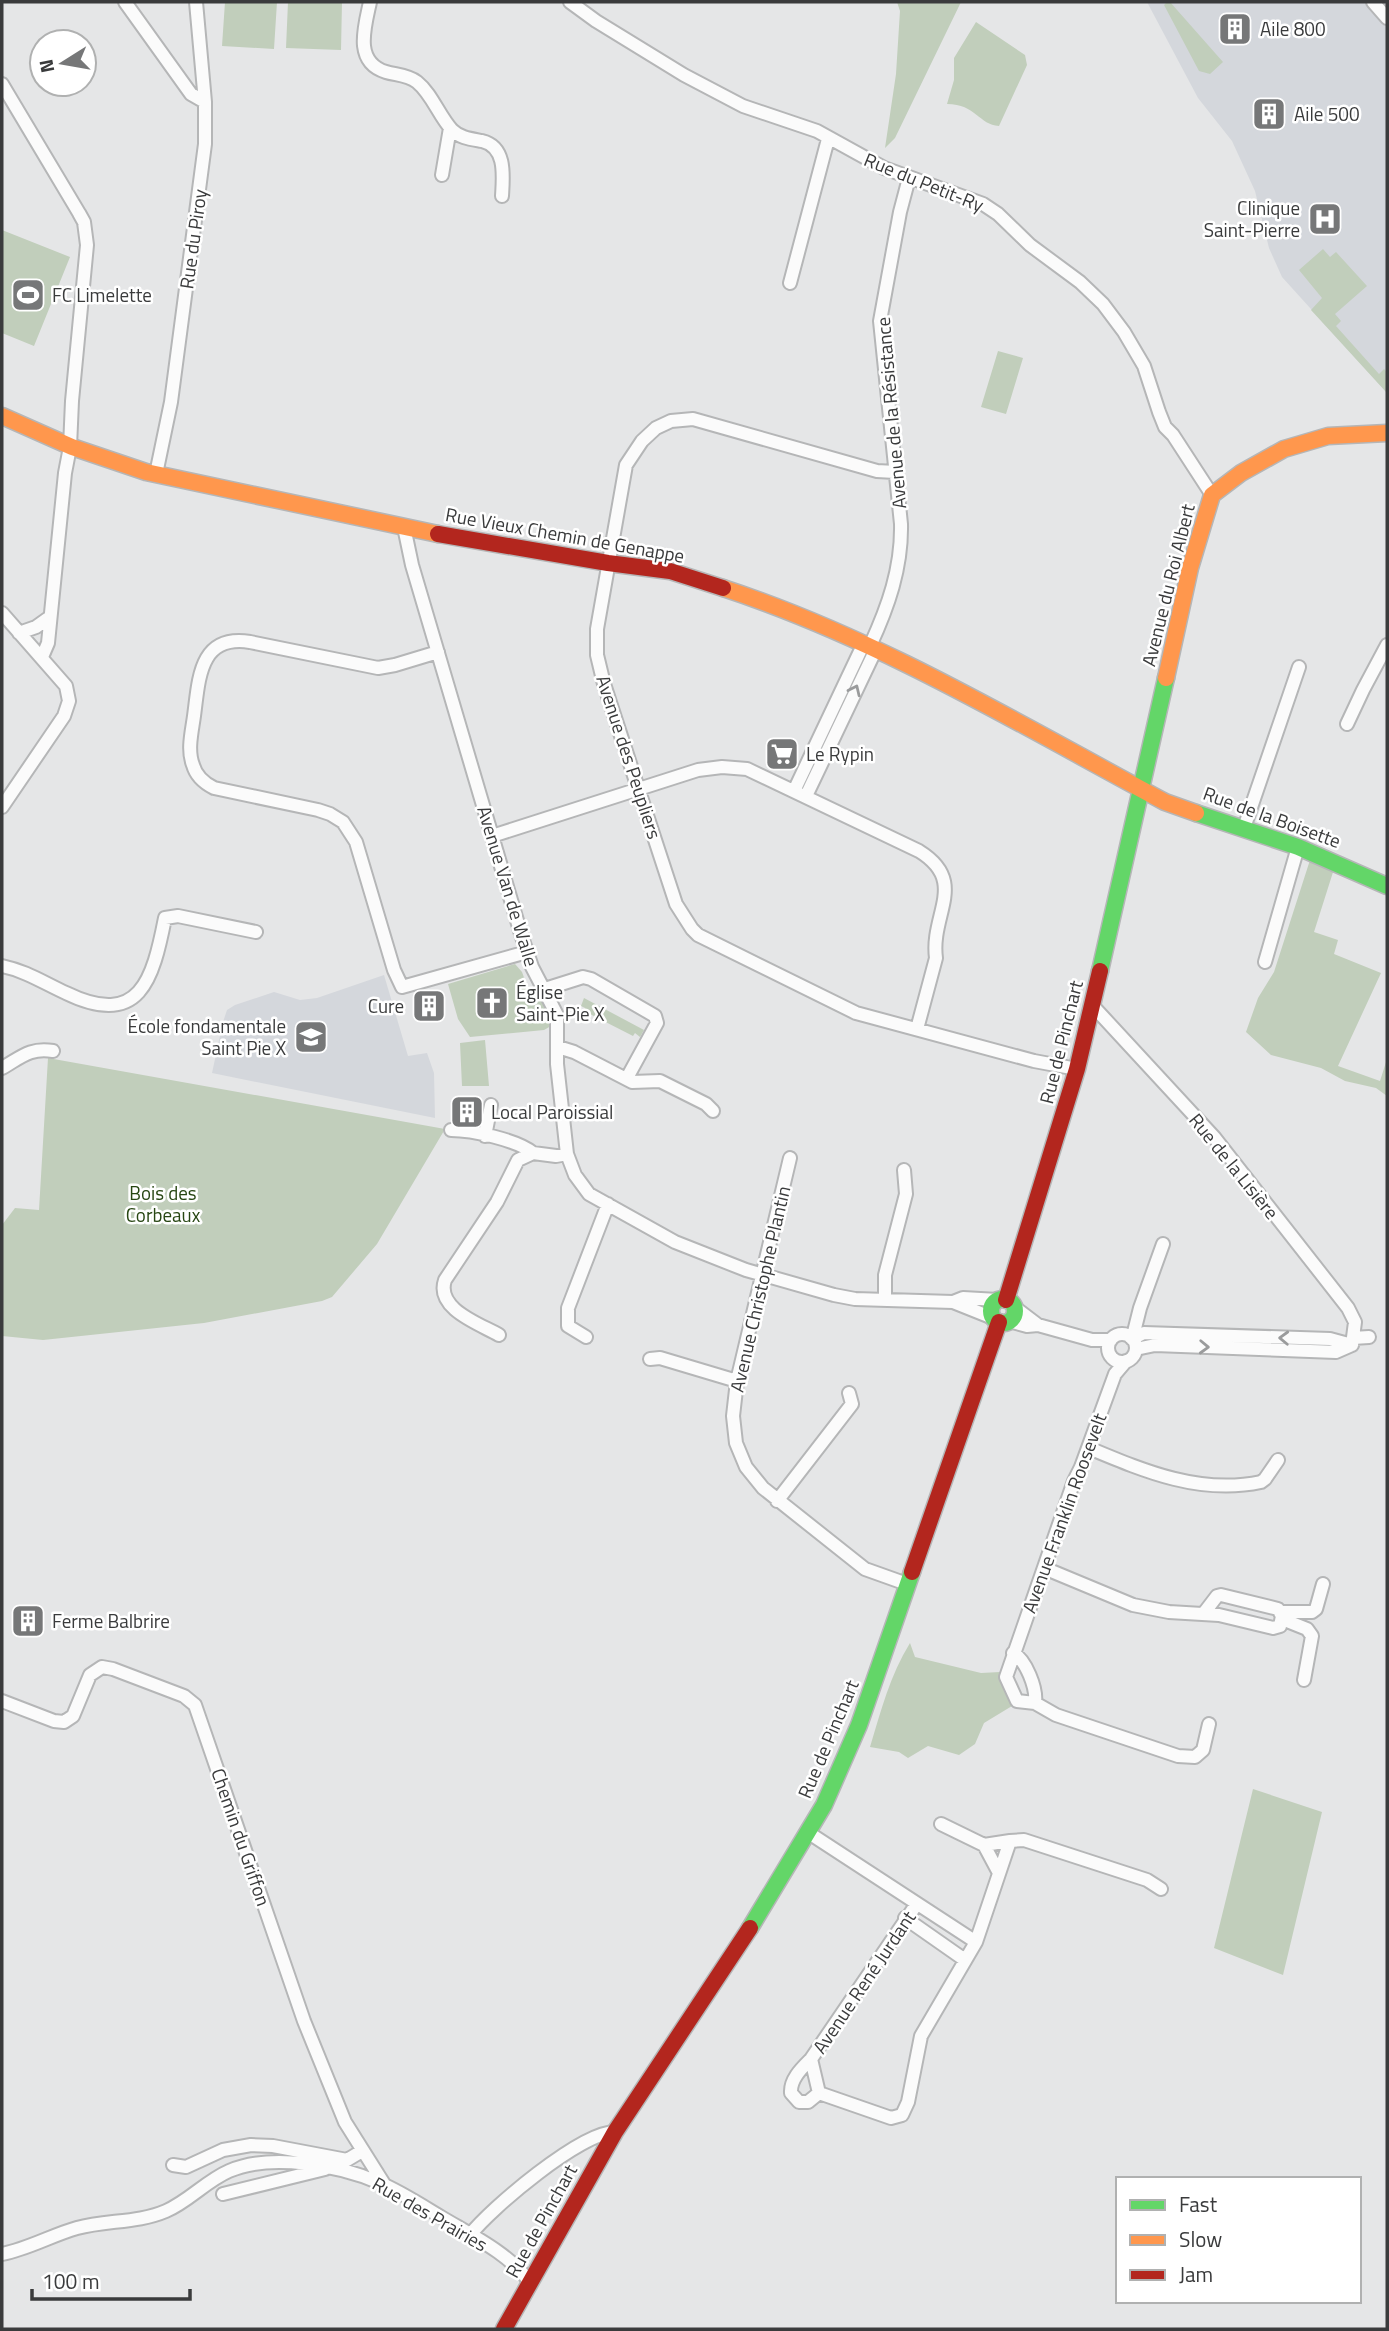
<svg xmlns="http://www.w3.org/2000/svg" width="1389" height="2331" viewBox="0 0 1389 2331" font-family="'Titillium Web',sans-serif">
<rect width="100%" height="100%" fill="#e5e6e7"/>
<path fill="#d4d7dc" d="M 1147,2 L 1387,2 L 1387,393 L 1282,277 L 1269,248 L 1255,191 L 1232,141 L 1198,98 Z
M 384,975 L 408,1056 L 427,1053 L 434,1073 L 435,1118 L 212,1073 L 223,1022 L 227,1010 L 235,1005 L 274,992 L 300,1000 L 317,998 Z"/>
<path fill="#c1cebb" d="M 225,2 L 277,2 L 274,49 L 222,46 Z
M 288,2 L 342,2 L 341,50 L 286,48 Z
M 897,2 L 961,2 L 895,138 L 885,148 L 896,74 L 900,11 Z
M 1167,2 L 1170,2 L 1223,62 L 1210,74 L 1199,71 L 1164,5 Z
M 976,22 L 1025,55 L 1027,65 L 999,126 C 979,125 976,104 947,104 L 954,80 L 954,58 Z
M 2,230 L 70,257 L 34,346 L 2,333 Z
M 1323,249 L 1330,257 L 1336,252 L 1367,286 L 1335,314 L 1341,321 L 1336,326 L 1379,374 L 1384,369 L 1387,372 L 1387,393 L 1311,310 L 1322,298 L 1299,270 Z
M 998,351 L 1023,358 L 1006,414 L 981,407 Z
M 1310,860 L 1334,869 L 1314,932 L 1338,940 L 1334,954 L 1381,973 L 1338,1066 L 1380,1081 L 1387,1059 L 1387,1096 L 1376,1088 L 1345,1081 L 1321,1068 L 1271,1055 L 1246,1032 L 1258,998 L 1274,972 Z
M 515,964 L 522,972 L 531,997 C 545,1001 554,1011 551,1026 L 544,1030 L 470,1037 L 458,1019 L 448,984 Z
M 584,998 L 644,1030 L 640,1037 L 635,1033 L 633,1036 L 584,1011 L 585,1008 L 581,1006 Z
M 485,1040 L 489,1086 L 462,1086 L 460,1043 Z
M 48,1058 L 445,1129 L 377,1244 L 332,1297 L 322,1301 L 204,1323 L 43,1340 L 2,1336 L 2,1225 L 15,1208 L 39,1210 Z
M 910,1643 L 915,1657 L 981,1673 L 1000,1672 L 1012,1706 L 984,1723 L 975,1744 L 959,1755 L 928,1746 L 908,1758 L 899,1752 L 870,1747 C 881,1711 890,1675 910,1643 Z
M 1253,1789 L 1322,1812 L 1283,1975 L 1214,1948 Z"/>
<g fill="none" stroke-linecap="round" stroke-linejoin="round">
<defs>
<path id="street" d="M 125,2 L 191,94 L 205,102
M 370,2 C 365,26 353,62 386,72 C 396,75 408,75 417,82 C 432,94 439,116 452,130 C 460,138 471,139 482,141 C 507,147 503,177 502,196
M 570,2 L 596,21 L 684,75 L 743,106 L 817,131 L 884,168 L 983,204 L 998,214 L 1030,245 L 1080,282 L 1103,304 L 1124,332 L 1144,366 L 1159,412 L 1165,427 L 1173,435 L 1212,495
M 1373,2 L 1387,18
M 2,84 L 79,213 L 84,222 L 87,245 L 72,401 L 70,447 L 65,473 L 48,643 L 42,657
M 442,175 L 450,128
M 790,283 L 828,139
M 895,472 L 877,471 L 693,419 L 671,421 L 656,428 L 642,441 L 626,465 L 597,629 L 597,655 L 604,684 L 676,904 L 692,929 L 698,935 L 856,1013 L 1034,1061 L 1077,1069
M 156,474 L 171,402 L 205,144 L 205,102 L 196,2
M 404,527 L 412,565 L 521,934 L 532,967 L 557,1015 L 557,1064 L 567,1154 L 575,1175 L 589,1194 L 675,1242 L 746,1270 L 834,1295 L 855,1299 L 953,1302 L 993,1318
M 2,613 L 66,686 L 69,701 L 64,716 L 2,807
M 19,633 L 36,627 L 50,617
M 870,646 C 888,607 902,568 901,524 L 880,321 L 900,212 L 909,178
M 438,652 L 395,665 L 378,668 L 250,642 C 199,634 199,679 194,716 C 192,731 187,750 193,765 C 196,776 204,783 214,788 L 318,810 L 330,814 L 343,822 L 356,842 L 394,970 L 402,987 L 527,952
M 1347,724 L 1363,690 L 1387,645
M 794,791 L 864,643
M 806,796 L 876,649
M 1244,828 L 1299,667
M 492,836 L 698,770 L 722,767 L 747,769 L 919,851 C 969,882 930,914 936,958 L 917,1029
M 1265,962 L 1298,847
M 2,966 C 26,971 44,983 66,993 C 140,1029 153,979 165,918 L 178,916 L 256,932
M 545,989 L 583,977 L 591,979 L 655,1016 L 657,1023 L 627,1078
M 1092,1005 L 1214,1137 L 1348,1308 L 1355,1322 L 1352,1345
M 558,1047 L 574,1052 L 632,1082 L 660,1081 L 706,1104 L 713,1111
M 2,1068 C 20,1058 30,1047 53,1051
M 451,1130 C 472,1130 517,1140 533,1153
M 485,1136 L 491,1105
M 790,1158 L 737,1381 L 733,1416 L 736,1443 L 746,1467 L 763,1488 L 865,1569 L 907,1584
M 885,1300 L 885,1275 L 906,1194 L 904,1170
M 953,1302 L 963,1298 L 998,1300
M 1013,1306 L 1038,1325 L 1092,1340 L 1111,1340
M 1009,1321 L 1027,1326 L 1038,1325
M1108 1348a14 14 0 1 1 28 0a14 14 0 1 1-28 0Z
M 499,1335 C 480,1324 435,1309 445,1280 L 497,1202 L 518,1160 L 533,1153 L 556,1156 L 567,1154
M 586,1337 L 568,1326 L 568,1308 L 608,1204
M 1130,1337 L 1134,1332 L 1140,1308 L 1163,1244
M 1353,1338 L 1369,1337
M 1132,1339 L 1144,1333 L 1330,1339 L 1352,1345
M 1136,1349 L 1155,1345 L 1336,1352 L 1352,1345
M 650,1359 L 660,1358 L 737,1381
M 1126,1361 L 1115,1374 L 1081,1467 L 1074,1481 L 1006,1677 L 1017,1701 L 1035,1703 L 1056,1715 L 1178,1756 L 1195,1757 L 1203,1750 L 1209,1724
M 1089,1448 C 1144,1471 1200,1495 1261,1482 L 1265,1479 L 1278,1460
M 777,1501 L 852,1404 L 849,1393
M 1044,1568 L 1133,1605 L 1169,1612 L 1219,1615 L 1273,1628 L 1280,1626 L 1282,1616 L 1278,1609 L 1221,1595 L 1217,1596 L 1204,1613
M 1281,1612 L 1312,1612 L 1316,1609 L 1323,1584
M 1282,1619 L 1307,1629 L 1312,1636 L 1304,1680
M 1013,1653 C 1026,1660 1037,1688 1035,1703
M 2,1701 L 54,1721 L 64,1722 L 73,1716 L 90,1675 L 102,1667 L 113,1669 L 184,1696 L 195,1705 L 304,2021 L 345,2122 L 384,2184
M 941,1824 L 984,1845 L 1010,1841
M 809,1833 L 976,1942
M 984,1845 L 999,1873
M 905,1918 L 965,1960
M 811,2059 L 819,2093 L 808,2102 L 799,2102 L 791,2093 C 790,2079 802,2068 811,2059 L 916,1905
M 819,2093 L 891,2118 L 902,2115 L 908,2102 L 921,2036 L 976,1942 L 1010,1841 L 1024,1840 L 1147,1880 L 1161,1889
M 173,2165 L 186,2167 L 223,2150 L 251,2145 L 273,2146 L 347,2160 L 362,2151
M 223,2194 L 325,2169
M 470,2235 C 491,2208 581,2132 615,2132
M 2,2254 C 28,2249 52,2235 77,2228 C 107,2220 138,2223 166,2211 C 189,2201 206,2181 229,2171 C 270,2153 340,2165 380,2183 C 401,2192 421,2205 441,2217 C 469,2234 512,2255 530,2283"/>
<path id="fast" d="M 1196,813 L 1298,847 L 1387,886
M 1100,971 L 1166,678
M991 1311a12 12 0 1 1 24 0a12 12 0 1 1-24 0Z
M 750,1928 L 824,1805 L 859,1725 L 912,1572"/>
<path id="slow" d="M 2,416 L 72,447 L 146,472 L 438,534
M 723,588 C 879,639 1021,725 1165,802 L 1196,813
M 1166,678 L 1190,568 L 1212,495 L 1241,473 L 1284,449 L 1328,436 L 1387,433"/>
<path id="jam" d="M 438,534 L 608,563 L 670,571 L 723,588
M 1006,1300 L 1077,1069 L 1100,971
M 912,1572 L 999,1322
M 504,2329 L 615,2132 L 750,1928"/>
</defs>
<use href="#street" stroke="#b5b6b7" stroke-width="16"/>
<use href="#fast" stroke="#b5b6b7" stroke-width="19"/>
<use href="#slow" stroke="#b5b6b7" stroke-width="19"/>
<use href="#jam" stroke="#b5b6b7" stroke-width="19"/>
<use href="#street" stroke="#fbfbfb" stroke-width="12"/>
<use href="#fast" stroke="#63d668" stroke-width="16"/>
<use href="#slow" stroke="#ff974d" stroke-width="16"/>
<use href="#jam" stroke="#b3261e" stroke-width="16"/>
</g>
<defs><path id="oneway-chevron" d="M-2-3.5L2.5 0L-2 3.5" fill="none" stroke-width="1.6" stroke-linecap="round" stroke-linejoin="round" transform="scale(1.75)"/></defs>
<g stroke="#9a9b9c">
<use href="#oneway-chevron" transform="translate(855 690) rotate(-65)"/>
<use href="#oneway-chevron" transform="translate(1284 1338) rotate(-178)"/>
<use href="#oneway-chevron" transform="translate(1204 1347) rotate(2)"/>
</g>
<defs>
<symbol id="building-square" viewBox="-11 -11 22 22"><rect x="-9" y="-9" width="18" height="18" rx="4" fill="#767778" stroke="#fff"/><path d="M-4-6H4V6H1V3H-1V6H-4ZM-2.5-4.3h1.7v1.8h-1.7ZM.8-4.3h1.7v1.8H.8ZM-2.5-1h1.7V.8h-1.7ZM.8-1h1.7V.8H.8Z" fill="#fff"/></symbol>
<symbol id="hospital-square" viewBox="-11 -11 22 22"><rect x="-9" y="-9" width="18" height="18" rx="4" fill="#767778" stroke="#fff"/><path d="M-5-5h3v3.5h4V-5h3V5h-3V1.5h-4V5h-3Z" fill="#fff"/></symbol>
<symbol id="stadium-square" viewBox="-11 -11 22 22"><rect x="-9" y="-9" width="18" height="18" rx="4" fill="#767778" stroke="#fff"/><path d="M0-5a6.5 5 0 1 0 0 10a6.5 5 0 1 0 0-10ZM-3.5-1.8h7v3.6h-7Z" fill="#fff"/></symbol>
<symbol id="supermarket-square" viewBox="-11 -11 22 22"><rect x="-9" y="-9" width="18" height="18" rx="4" fill="#767778" stroke="#fff"/><path d="M-6-5.5h2.5l.6 2H6L4.5 2H-2.5L-4.4-4H-6ZM-1.5 3.2a1.3 1.3 0 1 0 .1 0ZM3 3.2a1.3 1.3 0 1 0 .1 0Z" fill="#fff"/></symbol>
<symbol id="church-square" viewBox="-11 -11 22 22"><rect x="-9" y="-9" width="18" height="18" rx="4" fill="#767778" stroke="#fff"/><path d="M-1.2-6h2.4v3.5h3.3v2.4h-3.3V6h-2.4V-.1h-3.3v-2.4h3.3Z" fill="#fff"/></symbol>
<symbol id="school-square" viewBox="-11 -11 22 22"><rect x="-9" y="-9" width="18" height="18" rx="4" fill="#767778" stroke="#fff"/><path d="M0-5L7-2L0 1L-7-2ZM-4 1L0 2.5L4 1V4Q0 6-4 4Z" fill="#fff"/></symbol>
</defs>
<g fill-rule="evenodd">
<use href="#building-square" x="1216" y="10" width="38" height="38"/>
<use href="#building-square" x="1250" y="95" width="38" height="38"/>
<use href="#hospital-square" x="1306" y="200" width="38" height="38"/>
<use href="#stadium-square" x="9" y="276" width="38" height="38"/>
<use href="#supermarket-square" x="763" y="735" width="38" height="38"/>
<use href="#church-square" x="473" y="984" width="38" height="38"/>
<use href="#building-square" x="410" y="987" width="38" height="38"/>
<use href="#school-square" x="292" y="1018" width="38" height="38"/>
<use href="#building-square" x="448" y="1093" width="38" height="38"/>
<use href="#building-square" x="9" y="1602" width="38" height="38"/>
</g>
<g text-anchor="middle" stroke-width="5" stroke-linejoin="round" paint-order="stroke">
<g font-size="19" fill="#3a3b3c" stroke="#fff" text-anchor="start">
<text x="1260" y="36">Aile 800</text>
<text x="1294" y="121">Aile 500</text>
<text x="1300" y="215" text-anchor="end">Clinique<tspan x="1300" dy="22">Saint-Pierre</tspan></text>
<text x="52" y="302">FC Limelette</text>
<text x="806" y="761">Le Rypin</text>
<text x="516" y="999">Église<tspan x="516" dy="22">Saint-Pie X</tspan></text>
<text x="404" y="1013" text-anchor="end">Cure</text>
<text x="286" y="1033" text-anchor="end">École fondamentale<tspan x="286" dy="22">Saint Pie X</tspan></text>
<text x="491" y="1119">Local Paroissial</text>
<text x="52" y="1628">Ferme Balbrire</text>
</g>
<g font-size="19" fill="#3a3b3c" stroke="#fff">
<text transform="translate(924 182) rotate(22)" y="7">Rue du Petit-Ry</text>
<text transform="translate(193 239) rotate(-82)" y="7">Rue du Piroy</text>
<text transform="translate(891 413) rotate(-95)" y="7">Avenue de la Résistance</text>
<text transform="translate(565 535) rotate(10)" y="7">Rue Vieux Chemin de Genappe</text>
<text transform="translate(1168 585) rotate(-76)" y="7">Avenue du Roi Albert</text>
<text transform="translate(629 757) rotate(72)" y="7">Avenue des Peupliers</text>
<text transform="translate(1272 817) rotate(20)" y="7">Rue de la Boisette</text>
<text transform="translate(508 886) rotate(73)" y="7">Avenue Van de Walle</text>
<text transform="translate(1061 1042) rotate(-76)" y="7">Rue de Pinchart</text>
<text transform="translate(1234 1166) rotate(51)" y="7">Rue de la Lisière</text>
<text transform="translate(760 1289) rotate(-77)" y="7">Avenue Christophe Plantin</text>
<text transform="translate(1064 1513) rotate(-70)" y="7">Avenue Franklin Roosevelt</text>
<text transform="translate(828 1739) rotate(-67)" y="7">Rue de Pinchart</text>
<text transform="translate(241 1837) rotate(71)" y="7">Chemin du Griffon</text>
<text transform="translate(864 1982) rotate(-56)" y="7">Avenue René Jurdant</text>
<text transform="translate(430 2214) rotate(30)" y="7">Rue des Prairies</text>
<text transform="translate(541 2221) rotate(-61)" y="7">Rue de Pinchart</text>
</g>
<g font-size="19" fill="#274612" stroke="#fff">
<text x="163" y="1200">Bois des<tspan x="163" dy="22">Corbeaux</tspan></text>
</g>
</g>
<rect width="1389" height="2331" fill="none" stroke="#3a3b3c" stroke-width="7"/>
<rect x="1116" y="2177" width="245" height="126" fill="#ffffff" stroke="#b0b1b1" stroke-width="2"/>
<rect x="1130" y="2200" width="35" height="10" fill="#63d668" stroke="#b0b1b1" stroke-width="2"/>
<text x="1179" y="2212" font-size="21" fill="#3a3b3c">Fast</text>
<rect x="1130" y="2235" width="35" height="10" fill="#ff974d" stroke="#b0b1b1" stroke-width="2"/>
<text x="1179" y="2247" font-size="21" fill="#3a3b3c">Slow</text>
<rect x="1130" y="2270" width="35" height="10" fill="#b3261e" stroke="#b0b1b1" stroke-width="2"/>
<text x="1179" y="2282" font-size="21" fill="#3a3b3c">Jam</text>
<g transform="translate(63 63) rotate(259)"><circle r="33" fill="#ffffff" stroke="#b0b1b1" stroke-width="2"/>
<path d="M0-5L12 26L0 18L-12 26Z" fill="#767778"/>
<text y="-10" font-size="19" font-weight="bold" text-anchor="middle" fill="#3a3b3c">N</text>
</g>
<path d="M32 2289v10h158v-10" fill="none" stroke="#3a3b3c" stroke-width="3.5"/>
<text x="42" y="2289" font-size="21" fill="#3a3b3c" stroke="#ffffff" stroke-width="5" paint-order="stroke">100 m</text>
</svg>
